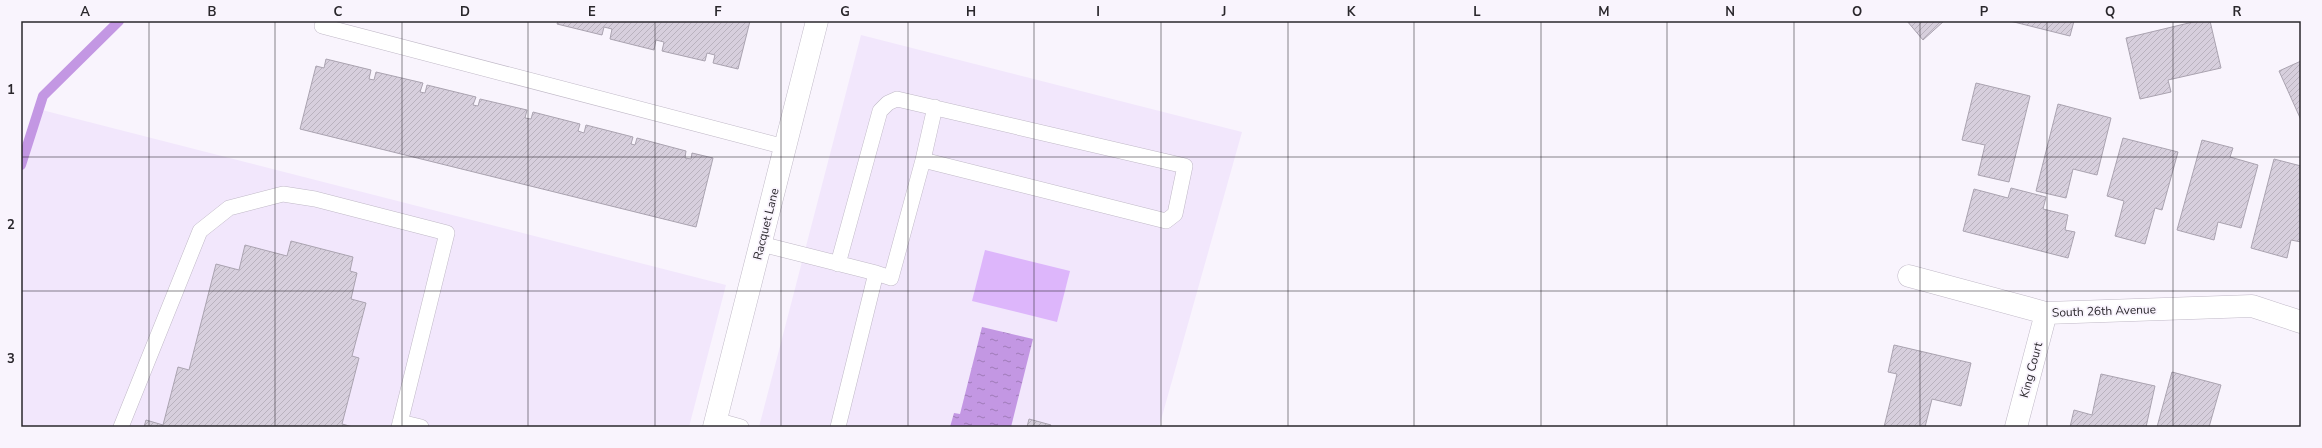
<svg xmlns="http://www.w3.org/2000/svg" width="2322" height="448" viewBox="0 0 2322 448" font-family="'Nunito Sans',sans-serif">
<defs>
<pattern id="water-ripples" width="26" height="14" patternUnits="userSpaceOnUse"><rect width="26" height="14" fill="#c397e3"/><path d="M2 4q2-2 4 0t4 0M15 11q2-2 4 0t4 0" fill="none" stroke="#9f7bb8"/></pattern>
<pattern id="building-hatch" width="6" height="6" patternUnits="userSpaceOnUse"><rect width="6" height="6" fill="#d7cfdd"/><path d="M-1 1l2-2M0 6l6-6M5 7l2-2" fill="none" stroke="#b9b2be"/></pattern>
</defs>
<rect width="100%" height="100%" fill="#f9f4fd"/>
<path fill="#f2e7fc" d="M 861,35 L 1242,132 L 1159,427 L 759,427 Z
M 38,109 L 726,285 L 689,427 L 21,427 L 21,175 Z"/>
<path fill="#ddb6fb" d="M 985,250 L 1070,271 L 1057,322 L 972,301 Z"/>
<path fill="url(#water-ripples)" d="M 982,327 L 1033,339 L 1011,427 L 950,427 L 954,413 L 960,414 Z"/>
<g fill="none" stroke-linecap="round" stroke-linejoin="round">
<path stroke="#c397e3" stroke-width="10" d="M 21,165 L 43,96 L 119,21"/>
</g>
<path fill="url(#building-hatch)" stroke="#aaa3b0" d="M 558,21 L 750,21 L 738,69 L 713,63 L 715,55 L 707,53 L 705,61 L 662,51 L 664,42 L 656,40 L 654,50 L 610,39 L 612,29 L 604,27 L 602,35 L 557,24 Z
M 1907,21 L 1944,21 L 1923,40 Z
M 2010,21 L 2074,21 L 2070,36 Z
M 2197,21 L 2210,21 L 2221,68 L 2168,80 L 2171,92 L 2140,99 L 2126,38 Z
M 326,59 L 371,70 L 369,79 L 374,80 L 376,72 L 423,83 L 420,92 L 425,93 L 427,85 L 476,97 L 473,105 L 478,106 L 480,99 L 527,110 L 525,118 L 531,119 L 533,112 L 580,124 L 578,131 L 584,133 L 586,125 L 633,137 L 631,144 L 635,145 L 637,138 L 686,151 L 685,158 L 691,159 L 692,153 L 713,158 L 696,227 L 300,129 L 316,66 L 324,68 Z
M 2301,61 L 2301,120 L 2279,71 Z
M 1976,83 L 2030,96 L 2009,182 L 1978,175 L 1985,145 L 1962,140 Z
M 2058,104 L 2111,118 L 2097,175 L 2073,169 L 2066,198 L 2036,191 Z
M 2123,138 L 2178,152 L 2162,210 L 2155,208 L 2145,244 L 2115,236 L 2124,201 L 2107,196 Z
M 2202,140 L 2233,148 L 2230,157 L 2258,165 L 2241,228 L 2218,222 L 2214,240 L 2177,230 Z
M 2274,159 L 2301,166 L 2301,242 L 2291,240 L 2287,258 L 2251,248 Z
M 2011,188 L 2046,197 L 2043,209 L 2068,215 L 2065,230 L 2075,232 L 2068,258 L 1963,231 L 1974,189 L 2008,198 Z
M 291,241 L 353,257 L 350,271 L 357,273 L 351,299 L 366,303 L 352,356 L 359,358 L 342,424 L 353,427 L 144,427 L 146,420 L 163,425 L 178,367 L 189,370 L 216,264 L 239,270 L 245,245 L 287,256 Z
M 1894,345 L 1971,363 L 1961,406 L 1932,399 L 1925,427 L 1884,427 L 1897,374 L 1888,372 Z
M 2172,372 L 2221,385 L 2209,427 L 2157,427 Z
M 2101,374 L 2155,386 L 2146,427 L 2070,427 L 2074,410 L 2092,415 Z
M 1029,419 L 1051,425 L 1050,427 L 1027,427 Z"/>
<g fill="none" stroke-linecap="round" stroke-linejoin="round">
<defs>
<path id="service" d="M 322,26 L 785,147
M 923,160 L 935,107
M 761,244 L 876,273 L 838,427
M 838,264 L 880,111 L 888,103 L 897,99 L 1185,166 L 1175,214 L 1166,221 L 923,160 L 891,278 L 876,273
M 716,420 L 741,427
M 400,422 L 421,427
M 121,427 L 200,231 L 229,208 L 283,194 L 315,199 L 447,233 L 399,427"/>
<path id="minor" d="M 1909,276 L 2046,313 L 2252,306 L 2301,322
M 714,427 L 817,21
M 2016,427 L 2046,313"/>
</defs>
<use href="#service" stroke="#c0b9c7" stroke-width="16"/>
<use href="#minor" stroke="#c0b9c7" stroke-width="23"/>
<use href="#service" stroke="#fff" stroke-width="15"/>
<use href="#minor" stroke="#fff" stroke-width="22"/>
</g>
<path fill="none" stroke="#2a272c" stroke-width="1" stroke-opacity="0.55" d="M 149,21 L 149,427M 275,21 L 275,427M 402,21 L 402,427M 528,21 L 528,427M 655,21 L 655,427M 781,21 L 781,427M 908,21 L 908,427M 1034,21 L 1034,427M 1161,21 L 1161,427M 1288,21 L 1288,427M 1414,21 L 1414,427M 1541,21 L 1541,427M 1667,21 L 1667,427M 1794,21 L 1794,427M 1920,21 L 1920,427M 2047,21 L 2047,427M 2173,21 L 2173,427M 21,157 L 2301,157M 21,291 L 2301,291"/>
<g text-anchor="middle" stroke-width="3.5" stroke-linejoin="round" paint-order="stroke">
<g font-size="12" fill="#2a272c" stroke="#f9f4fd">
<text transform="translate(766 224) rotate(-76)" y="4">Racquet Lane</text>
<text transform="translate(2104 311) rotate(-2)" y="4">South 26th Avenue</text>
<text transform="translate(2031 370) rotate(-75)" y="4">King Court</text>
</g>
</g>
<rect width="2322" height="448" fill="none" stroke="#f9f4fd" stroke-width="44"/>
<rect x="22" y="22" width="2278" height="404" fill="none" stroke="#2a272c" stroke-width="1.5"/>
<g font-size="13" text-anchor="middle" font-weight="bold" fill="#2a272c">
<text x="85" y="16">A</text>
<text x="212" y="16">B</text>
<text x="338" y="16">C</text>
<text x="465" y="16">D</text>
<text x="592" y="16">E</text>
<text x="718" y="16">F</text>
<text x="845" y="16">G</text>
<text x="971" y="16">H</text>
<text x="1098" y="16">I</text>
<text x="1224" y="16">J</text>
<text x="1351" y="16">K</text>
<text x="1477" y="16">L</text>
<text x="1604" y="16">M</text>
<text x="1730" y="16">N</text>
<text x="1857" y="16">O</text>
<text x="1984" y="16">P</text>
<text x="2110" y="16">Q</text>
<text x="2237" y="16">R</text>
<text x="11" y="94">1</text>
<text x="11" y="229">2</text>
<text x="11" y="363">3</text>
</g>
</svg>
